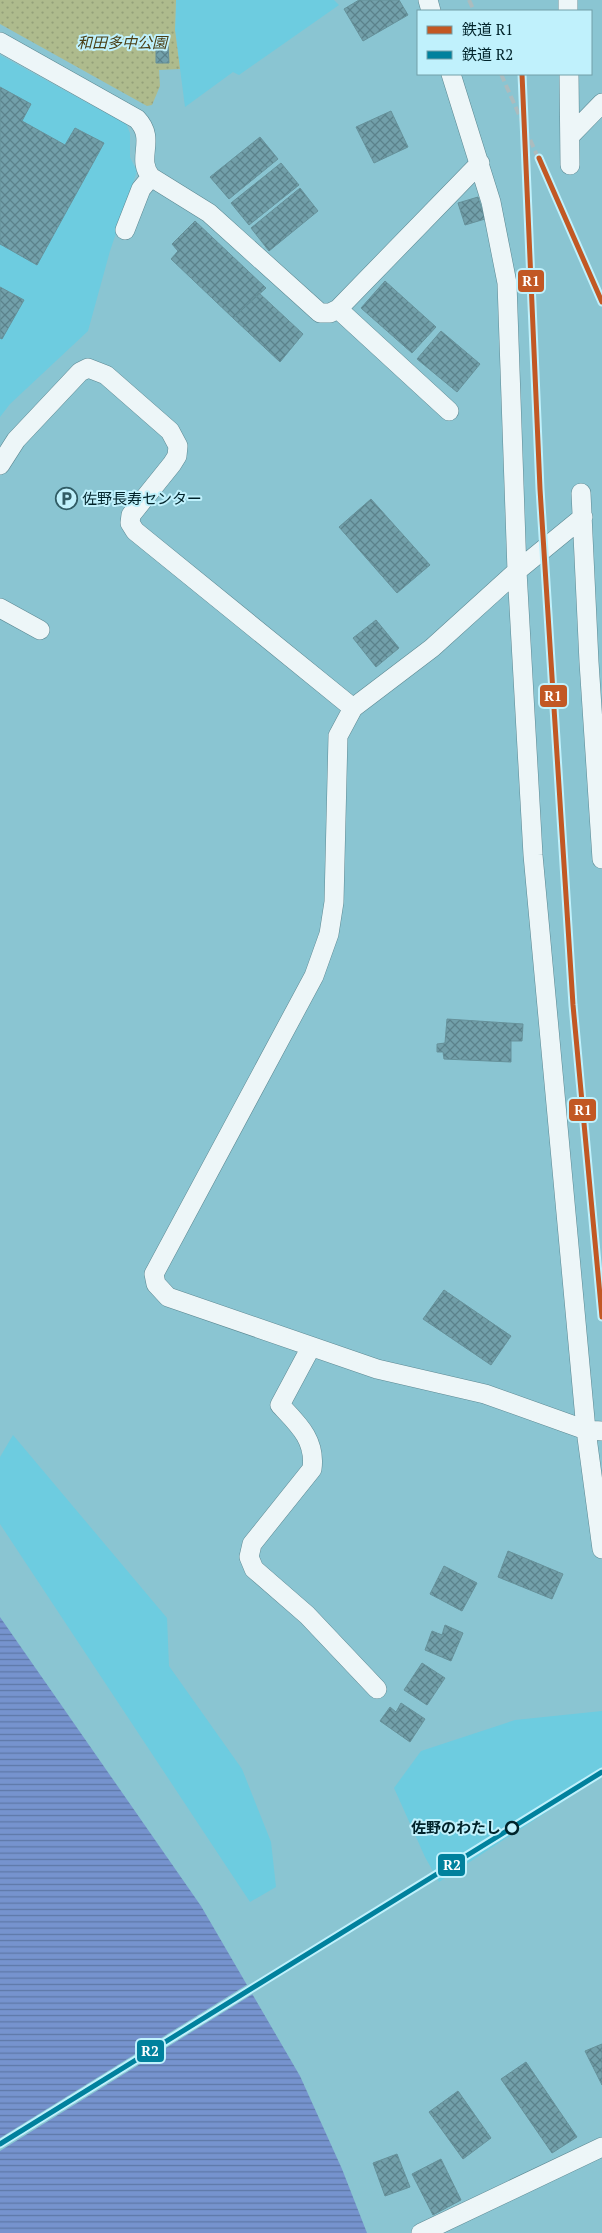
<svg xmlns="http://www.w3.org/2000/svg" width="602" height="2233" viewBox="0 0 602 2233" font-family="'PT Serif','Noto Sans JP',serif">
<defs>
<pattern id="park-dots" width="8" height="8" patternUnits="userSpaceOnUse" patternTransform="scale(1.25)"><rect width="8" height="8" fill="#aebb8d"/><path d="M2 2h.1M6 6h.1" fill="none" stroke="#94a07a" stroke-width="1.8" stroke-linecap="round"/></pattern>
<pattern id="water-rules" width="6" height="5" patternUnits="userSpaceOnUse" patternTransform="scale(1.25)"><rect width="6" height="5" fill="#7693ce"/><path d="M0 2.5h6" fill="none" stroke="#5e78a7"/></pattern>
<pattern id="building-cross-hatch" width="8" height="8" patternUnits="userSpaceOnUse" patternTransform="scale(1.25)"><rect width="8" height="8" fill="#72a0aa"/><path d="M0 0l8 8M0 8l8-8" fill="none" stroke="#5b828b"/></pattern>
</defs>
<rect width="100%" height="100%" fill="#8ac5d2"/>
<path fill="#6dcce0" d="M 176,0 L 334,0 L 339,5 L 239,75 L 233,72 L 185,107 L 175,30 Z
M 0,55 L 126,124 L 130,133 L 130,157 L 137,171 L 110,251 L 88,331 L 10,404 L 0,417 Z
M 13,1435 L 167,1618 L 169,1666 L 242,1769 L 271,1842 L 276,1887 L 250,1902 L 0,1524 L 0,1457 Z
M 602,1711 L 602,1776 L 439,1882 L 425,1857 L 394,1788 L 421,1751 L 515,1720 Z"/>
<path fill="url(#park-dots)" d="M 0,0 L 176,0 L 175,30 L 180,69 L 159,70 L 160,86 L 152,105 L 147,106 L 0,24 Z"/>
<path fill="url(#water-rules)" d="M 0,1617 L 201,1906 L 300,2076 L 342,2169 L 367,2233 L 0,2233 Z"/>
<path fill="#8ac5d2" d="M 248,1984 L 253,1994 L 0,2151 L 0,2138 Z"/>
<path fill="url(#building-cross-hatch)" stroke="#66919a" d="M 359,0 L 399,0 L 408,15 L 363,41 L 344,9 Z
M 156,43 L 168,43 L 169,63 L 156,63 Z
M 0,87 L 31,104 L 22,121 L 65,145 L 75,128 L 104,143 L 37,265 L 0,244 Z
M 391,111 L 408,147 L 374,163 L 356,127 Z
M 260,137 L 278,159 L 229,199 L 210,177 Z
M 281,163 L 299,185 L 249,225 L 231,203 Z
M 300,188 L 318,211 L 269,251 L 251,228 Z
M 478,197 L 485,219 L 465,225 L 458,203 Z
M 195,221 L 266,288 L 233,318 L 171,259 L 178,251 L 172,244 Z
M 385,281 L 436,327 L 412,353 L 361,308 Z
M 0,287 L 24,300 L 2,339 L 0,338 Z
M 259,293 L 303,334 L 280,362 L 233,318 Z
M 441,331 L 480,364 L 457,392 L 417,359 Z
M 371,499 L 430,565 L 397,593 L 339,527 Z
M 376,620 L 399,648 L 376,667 L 353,638 Z
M 447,1019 L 523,1024 L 522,1041 L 511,1041 L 511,1062 L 444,1059 L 443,1052 L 437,1052 L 437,1044 L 445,1043 Z
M 444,1290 L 511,1336 L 491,1365 L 423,1319 Z
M 508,1551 L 563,1574 L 552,1599 L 498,1577 Z
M 444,1566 L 477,1583 L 462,1611 L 430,1594 Z
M 445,1625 L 463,1633 L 451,1661 L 425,1650 L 432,1631 L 442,1635 Z
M 422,1663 L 445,1678 L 427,1705 L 404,1690 Z
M 401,1703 L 425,1719 L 410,1742 L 380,1721 L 390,1707 L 396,1712 Z
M 602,2044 L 602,2085 L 585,2051 Z
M 526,2062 L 577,2137 L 552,2153 L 501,2079 Z
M 458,2091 L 491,2138 L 463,2159 L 429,2112 Z
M 397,2154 L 410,2187 L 385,2196 L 373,2163 Z
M 441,2159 L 461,2200 L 433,2215 L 412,2174 Z"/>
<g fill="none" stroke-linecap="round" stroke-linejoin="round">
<defs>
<path id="minor" d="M 428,0 L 431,11
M 568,0 L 568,11
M 0,42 L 137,119 C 157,140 135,158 151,177 L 209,213 L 320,313 L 330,313 L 338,309 L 480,163
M 451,74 L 491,202 L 507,283 L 517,571 L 533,855 L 586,1430 L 602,1549
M 569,74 L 570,165
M 570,136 L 602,103
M 125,230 L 141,189 L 151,177
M 338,309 L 449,411
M 0,465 L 16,440 L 80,372 L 88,368 L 106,375 L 170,431 L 178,446 L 177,456 L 172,464 L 131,515 L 130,523 L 135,531 L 353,708
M 581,493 L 589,662 L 602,859
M 583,517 L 517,571 L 432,648 L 353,708 L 338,736 L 334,902 L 329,934 L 314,976 L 154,1274 L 156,1284 L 168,1297 L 377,1369 L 485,1394 L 586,1430 L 602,1431
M 0,608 L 40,630
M 311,1347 L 280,1405 C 298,1424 316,1440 312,1469 L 252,1544 L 249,1557 L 254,1569 L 307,1615 L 377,1689
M 421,2233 L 602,2147"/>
</defs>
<use href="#minor" stroke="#5c8892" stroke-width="20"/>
<use href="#minor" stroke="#edf6f8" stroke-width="19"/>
<path stroke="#abbcbf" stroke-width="4" stroke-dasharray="8 4" stroke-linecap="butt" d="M 469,0 L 474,11
M 501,74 L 602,302
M 0,2144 L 602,1772"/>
<defs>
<path id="rail-1" d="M 522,74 L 540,489 L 573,1005 L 602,1317
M 539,158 L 602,302"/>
<path id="rail-2" d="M 0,2144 L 602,1772"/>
</defs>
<use href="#rail-1" stroke="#c0f1fc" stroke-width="9"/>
<use href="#rail-2" stroke="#c0f1fc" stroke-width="9"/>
<use href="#rail-1" stroke="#c25824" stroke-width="5"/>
<use href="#rail-2" stroke="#00819d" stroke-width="5"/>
</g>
<defs>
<symbol id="parking-ring" viewBox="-11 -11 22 22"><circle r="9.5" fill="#c0f1fc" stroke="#305c65" stroke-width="1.5"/><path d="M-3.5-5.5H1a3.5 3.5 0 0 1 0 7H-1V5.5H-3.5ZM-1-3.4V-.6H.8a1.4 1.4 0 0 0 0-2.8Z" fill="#305c65"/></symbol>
</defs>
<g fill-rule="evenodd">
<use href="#parking-ring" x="54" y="486" width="25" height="25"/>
</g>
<circle fill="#c0f1fc" stroke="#00232a" stroke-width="2.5" cx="512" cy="1828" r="6"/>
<g text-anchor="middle" stroke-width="4" stroke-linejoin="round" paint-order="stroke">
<g font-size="15" font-style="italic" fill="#4b4017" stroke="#c0f1fc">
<text x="122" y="48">和田多中公園</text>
</g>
<g font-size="15" fill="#00232a" stroke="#c0f1fc" text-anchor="start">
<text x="82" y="504">佐野長寿センター</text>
</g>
<g font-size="15" font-weight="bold" fill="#00232a" stroke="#c0f1fc" text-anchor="end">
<text x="501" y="1833">佐野のわたし</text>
</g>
</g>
<g stroke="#c0f1fc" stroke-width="2">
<rect x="517" y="269" width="28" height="24" rx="5" fill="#c25824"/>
<rect x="539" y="684" width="29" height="24" rx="5" fill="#c25824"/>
<rect x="568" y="1098" width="29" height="24" rx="5" fill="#c25824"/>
<rect x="437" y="1853" width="29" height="24" rx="5" fill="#00819d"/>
<rect x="136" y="2039" width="29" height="24" rx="5" fill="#00819d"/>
</g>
<g font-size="14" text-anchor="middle" font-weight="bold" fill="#fff">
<text x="531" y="286">R1</text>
<text x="553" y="701">R1</text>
<text x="583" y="1115">R1</text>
<text x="452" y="1870">R2</text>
<text x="150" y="2056">R2</text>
</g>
<rect x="417" y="10" width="175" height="65" fill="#c0f1fc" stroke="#739fa8"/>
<rect x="427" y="26" width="25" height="8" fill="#c25824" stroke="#739fa8"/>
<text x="462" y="35" font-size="15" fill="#00232a">鉄道 R1</text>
<rect x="427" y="51" width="25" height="8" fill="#00819d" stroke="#739fa8"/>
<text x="462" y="60" font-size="15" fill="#00232a">鉄道 R2</text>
</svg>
